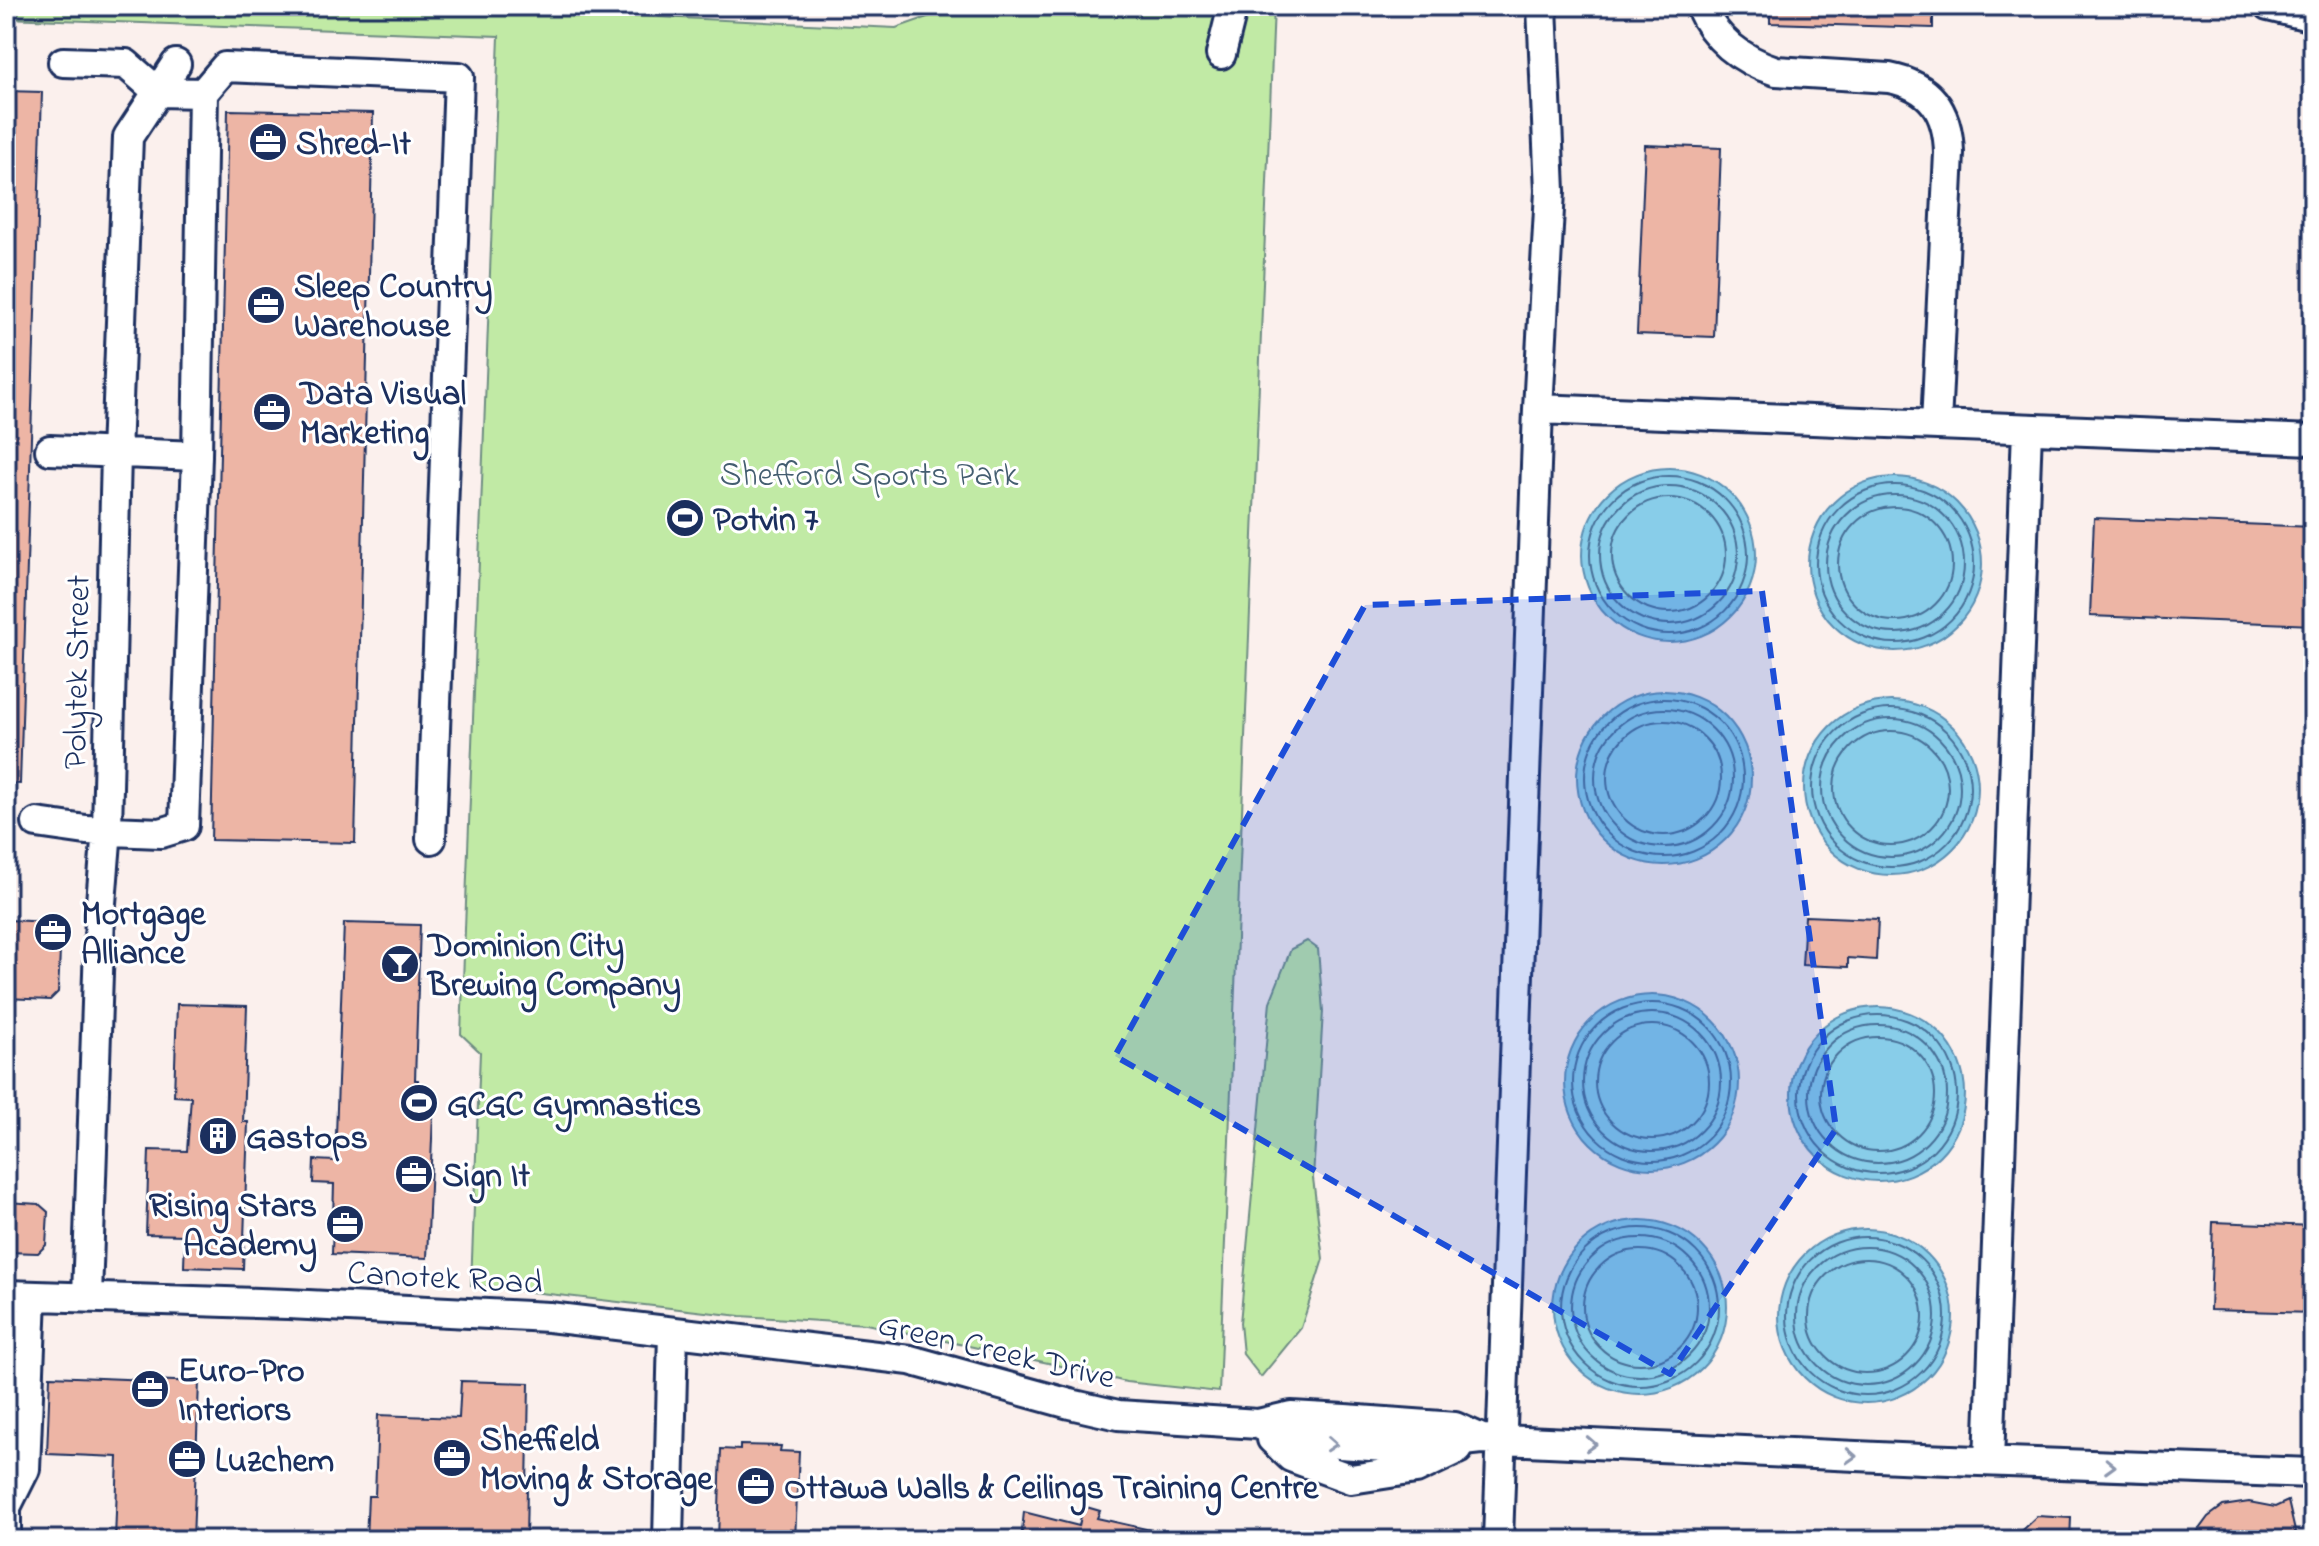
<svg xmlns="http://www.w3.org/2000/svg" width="2319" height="1546" viewBox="0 0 2319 1546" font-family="'Indie Flower',sans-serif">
<rect width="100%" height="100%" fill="#fbf0ed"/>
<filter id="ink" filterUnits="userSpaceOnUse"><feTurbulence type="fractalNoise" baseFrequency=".0125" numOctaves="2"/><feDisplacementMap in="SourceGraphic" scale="16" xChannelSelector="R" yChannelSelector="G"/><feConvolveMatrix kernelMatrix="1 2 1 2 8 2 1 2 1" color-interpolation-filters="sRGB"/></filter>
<g filter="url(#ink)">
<path fill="#c1eaa5" stroke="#6e8c82" stroke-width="2" d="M 6,6 L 505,6 L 505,10 L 896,28 L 959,6 L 1274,6 L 1219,1392 L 1126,1382 L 1053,1364 L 866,1324 L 740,1316 L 471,1285 L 480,1052 L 461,1034 L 499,36 L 6,18 Z
M 1307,941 L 1318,949 L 1323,1011 L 1313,1178 L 1323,1259 L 1301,1328 L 1261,1377 L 1243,1354 L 1240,1323 L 1270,1002 L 1291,949 Z"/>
<path fill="#88cde9" stroke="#5c8eb1" stroke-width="2" d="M1582 555a87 87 0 1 1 174 0a87 87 0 1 1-174 0Z
M1808 564a87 87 0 1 1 174 0a87 87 0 1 1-174 0Z
M1577 778a87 87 0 1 1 174 0a87 87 0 1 1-174 0Z
M1804 788a87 87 0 1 1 174 0a87 87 0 1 1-174 0Z
M1565 1082a87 87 0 1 1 174 0a87 87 0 1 1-174 0Z
M1791 1094a87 87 0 1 1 174 0a87 87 0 1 1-174 0Z
M1553 1307a87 87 0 1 1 174 0a87 87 0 1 1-174 0Z
M1779 1316a87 87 0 1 1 174 0a87 87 0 1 1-174 0Z"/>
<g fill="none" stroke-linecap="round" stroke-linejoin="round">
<path stroke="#476e96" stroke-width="2" d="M1590 555a79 79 0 1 1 158 0a79 79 0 1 1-158 0Z
M1816 564a79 79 0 1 1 158 0a79 79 0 1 1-158 0Z
M1600 555a69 69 0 1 1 138 0a69 69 0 1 1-138 0Z
M1826 564a69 69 0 1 1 138 0a69 69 0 1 1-138 0Z
M1612 555a57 57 0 1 1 114 0a57 57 0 1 1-114 0Z
M1838 564a57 57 0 1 1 114 0a57 57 0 1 1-114 0Z
M1585 778a79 79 0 1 1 158 0a79 79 0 1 1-158 0Z
M1812 788a79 79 0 1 1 158 0a79 79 0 1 1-158 0Z
M1595 778a69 69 0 1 1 138 0a69 69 0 1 1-138 0Z
M1822 788a69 69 0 1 1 138 0a69 69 0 1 1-138 0Z
M1607 778a57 57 0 1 1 114 0a57 57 0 1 1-114 0Z
M1834 788a57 57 0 1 1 114 0a57 57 0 1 1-114 0Z
M1573 1082a79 79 0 1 1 158 0a79 79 0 1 1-158 0Z
M1583 1082a69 69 0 1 1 138 0a69 69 0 1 1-138 0Z
M1799 1094a79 79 0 1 1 158 0a79 79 0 1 1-158 0Z
M1595 1082a57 57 0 1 1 114 0a57 57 0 1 1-114 0Z
M1809 1094a69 69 0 1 1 138 0a69 69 0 1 1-138 0Z
M1821 1094a57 57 0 1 1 114 0a57 57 0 1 1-114 0Z
M1561 1307a79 79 0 1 1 158 0a79 79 0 1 1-158 0Z
M1787 1316a79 79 0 1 1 158 0a79 79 0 1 1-158 0Z
M1571 1307a69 69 0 1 1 138 0a69 69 0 1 1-138 0Z
M1797 1316a69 69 0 1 1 138 0a69 69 0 1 1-138 0Z
M1583 1307a57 57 0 1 1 114 0a57 57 0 1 1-114 0Z
M1809 1316a57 57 0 1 1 114 0a57 57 0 1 1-114 0Z"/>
</g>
<path fill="#edb5a5" stroke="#1b2f5e" stroke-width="2" d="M 1778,6 L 1933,6 L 1933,28 L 1770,23 L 1770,11 Z
M 6,91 L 42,92 L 20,784 L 6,783 Z
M 228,110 L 373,113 L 355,843 L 211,840 Z
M 1645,145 L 1721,148 L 1714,337 L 1637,334 Z
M 2094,518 L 2313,527 L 2313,625 L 2090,616 Z
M 1805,916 L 1878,919 L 1876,960 L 1848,958 L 1848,967 L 1802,965 Z
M 6,920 L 52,922 L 61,931 L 58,992 L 50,1000 L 6,998 Z
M 344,923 L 420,925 L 415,1080 L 418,1080 L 418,1090 L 434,1091 L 427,1258 L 332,1254 L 334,1184 L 313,1183 L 314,1160 L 335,1161 Z
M 177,1004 L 247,1006 L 243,1122 L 248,1122 L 243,1269 L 184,1267 L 185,1235 L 146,1234 L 149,1150 L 187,1151 L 191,1097 L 174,1096 Z
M 6,1202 L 39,1204 L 48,1212 L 46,1245 L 38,1253 L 6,1252 Z
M 2213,1222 L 2313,1226 L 2313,1313 L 2210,1310 Z
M 50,1376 L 199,1382 L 193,1540 L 115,1540 L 118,1457 L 47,1454 Z
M 461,1381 L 529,1383 L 526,1540 L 366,1540 L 368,1496 L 375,1496 L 378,1415 L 459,1418 Z
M 740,1445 L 781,1446 L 780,1451 L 799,1452 L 795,1540 L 718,1540 L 721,1449 L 740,1450 Z
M 2288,1501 L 2297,1540 L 2191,1540 L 2208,1517 L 2223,1506 L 2249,1502 L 2275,1507 Z
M 1083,1506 L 1100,1511 L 1097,1518 L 1164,1533 L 1163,1540 L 1021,1540 L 1024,1512 L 1079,1526 Z
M 2037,1516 L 2071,1518 L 2070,1540 L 2011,1540 Z"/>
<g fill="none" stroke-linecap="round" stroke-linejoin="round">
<defs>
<path id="minor" d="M 1700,6 C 1715,40 1741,60 1776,71 L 1889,78 C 1931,86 1948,111 1949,153 L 1936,425
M 2268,6 L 2313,17
M 1221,54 L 1233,6
M 203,93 L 225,67 L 459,77 L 431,839
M 1538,409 L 2313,440
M 50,450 L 197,456
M 37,823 L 86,830 L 161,833 L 184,826 L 197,456 L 203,93 L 158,92 L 126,64 L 63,62
M 6,1295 L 288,1304 L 549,1317 L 910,1360 L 1070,1404 L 1118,1415 L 1258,1424 L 1291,1416 L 1345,1419 L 1455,1427 L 1482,1439
M 87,1296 L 100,915 L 107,829 L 116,454 L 128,137 L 176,64
M 1258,1424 L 1293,1441 L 1401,1448 L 1482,1439 L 1922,1459 L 2313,1473
M 1272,1439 L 1291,1457 L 1351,1479 L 1416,1469 L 1458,1449
M 1989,1461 L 2027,429
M 6,1540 L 6,1507 L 25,1469 L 32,1297
M 668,1540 L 673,1332
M 1498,1540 L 1538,409 L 1550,191 L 1542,6"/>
</defs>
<use href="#minor" stroke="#1b2f5e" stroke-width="34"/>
<use href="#minor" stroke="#fff" stroke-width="28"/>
</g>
<defs><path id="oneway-chevron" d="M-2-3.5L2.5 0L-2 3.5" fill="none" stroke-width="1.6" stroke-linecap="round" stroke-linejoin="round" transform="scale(2)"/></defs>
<g stroke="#8d97ae">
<use href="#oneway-chevron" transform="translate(1332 1444) rotate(4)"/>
<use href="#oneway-chevron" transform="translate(1591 1444) rotate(3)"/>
<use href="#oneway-chevron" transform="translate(1851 1456) rotate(3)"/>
<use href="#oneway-chevron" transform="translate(2110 1466) rotate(2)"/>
</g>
</g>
<path fill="#1d4ed8" fill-opacity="0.2" stroke="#1d4ed8" stroke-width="6" stroke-dasharray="16 10" stroke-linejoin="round" d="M 1762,591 L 1836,1129 L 1670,1374 L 1115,1056 L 1365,605 Z"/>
<defs>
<symbol id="office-disc" viewBox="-11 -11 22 22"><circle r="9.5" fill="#1b2f5e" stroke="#fff"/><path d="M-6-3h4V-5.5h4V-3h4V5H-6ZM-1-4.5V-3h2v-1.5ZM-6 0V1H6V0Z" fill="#fff"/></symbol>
<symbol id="stadium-disc" viewBox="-11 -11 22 22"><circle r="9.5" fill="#1b2f5e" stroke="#fff"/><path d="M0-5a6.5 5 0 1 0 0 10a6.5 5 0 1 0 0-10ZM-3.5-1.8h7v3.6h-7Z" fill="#fff"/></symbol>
<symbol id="bar-disc" viewBox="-11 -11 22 22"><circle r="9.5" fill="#1b2f5e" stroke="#fff"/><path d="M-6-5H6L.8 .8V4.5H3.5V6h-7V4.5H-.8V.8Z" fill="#fff"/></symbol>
<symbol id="building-disc" viewBox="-11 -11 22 22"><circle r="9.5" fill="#1b2f5e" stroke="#fff"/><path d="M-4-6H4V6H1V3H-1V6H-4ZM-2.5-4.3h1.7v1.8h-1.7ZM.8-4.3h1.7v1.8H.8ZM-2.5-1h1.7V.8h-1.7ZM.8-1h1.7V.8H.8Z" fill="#fff"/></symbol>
</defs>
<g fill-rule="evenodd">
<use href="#office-disc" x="246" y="120" width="44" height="44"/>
<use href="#office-disc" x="244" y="283" width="44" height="44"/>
<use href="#office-disc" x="250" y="390" width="44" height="44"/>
<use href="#stadium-disc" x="663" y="496" width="44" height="44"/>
<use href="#office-disc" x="31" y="910" width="44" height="44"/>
<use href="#bar-disc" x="378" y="942" width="44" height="44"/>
<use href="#stadium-disc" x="397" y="1081" width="44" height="44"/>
<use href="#building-disc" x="196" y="1114" width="44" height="44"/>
<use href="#office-disc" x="392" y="1152" width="44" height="44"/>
<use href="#office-disc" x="323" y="1202" width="44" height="44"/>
<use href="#office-disc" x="128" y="1367" width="44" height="44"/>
<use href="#office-disc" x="430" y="1436" width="44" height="44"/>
<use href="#office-disc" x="165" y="1437" width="44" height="44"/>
<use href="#office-disc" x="734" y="1464" width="44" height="44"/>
</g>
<g text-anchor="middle" stroke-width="6" stroke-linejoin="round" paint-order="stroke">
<g font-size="34" font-weight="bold" fill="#1b2f5e" stroke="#fff" text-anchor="start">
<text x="296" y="154">Shred-It</text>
<text x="294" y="297">Sleep Country<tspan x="294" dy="39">Warehouse</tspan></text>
<text x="300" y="404">Data Visual<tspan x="300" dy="39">Marketing</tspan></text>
<text x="713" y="530">Potvin 7</text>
<text x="81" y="924">Mortgage<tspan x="81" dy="39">Alliance</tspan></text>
<text x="428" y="956">Dominion City<tspan x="428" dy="39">Brewing Company</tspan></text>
<text x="447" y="1115">GCGC Gymnastics</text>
<text x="246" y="1148">Gastops</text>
<text x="442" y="1186">Sign It</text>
<text x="317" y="1216" text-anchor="end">Rising Stars<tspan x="317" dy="39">Academy</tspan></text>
<text x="178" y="1381">Euro-Pro<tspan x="178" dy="39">Interiors</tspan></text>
<text x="480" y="1450">Sheffield<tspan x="480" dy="39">Moving &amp; Storage</tspan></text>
<text x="215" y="1471">Luzchem</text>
<text x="784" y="1498">Ottawa Walls &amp; Ceilings Training Centre</text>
</g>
<g font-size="34" fill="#445e70" stroke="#fff">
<text x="869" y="485">Shefford Sports Park</text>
</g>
<g font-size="34" fill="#1b2f5e" stroke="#fff">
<text transform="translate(75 672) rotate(-89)" y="12">Polytek Street</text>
<text transform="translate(445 1276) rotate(3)" y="12">Canotek Road</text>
<text transform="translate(997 1349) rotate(13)" y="12">Green Creek Drive</text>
</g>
</g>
<rect width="2319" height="1546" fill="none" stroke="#fff" stroke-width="32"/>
<rect x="16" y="16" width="2287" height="1514" fill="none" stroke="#1b2f5e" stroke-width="3" filter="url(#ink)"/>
</svg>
